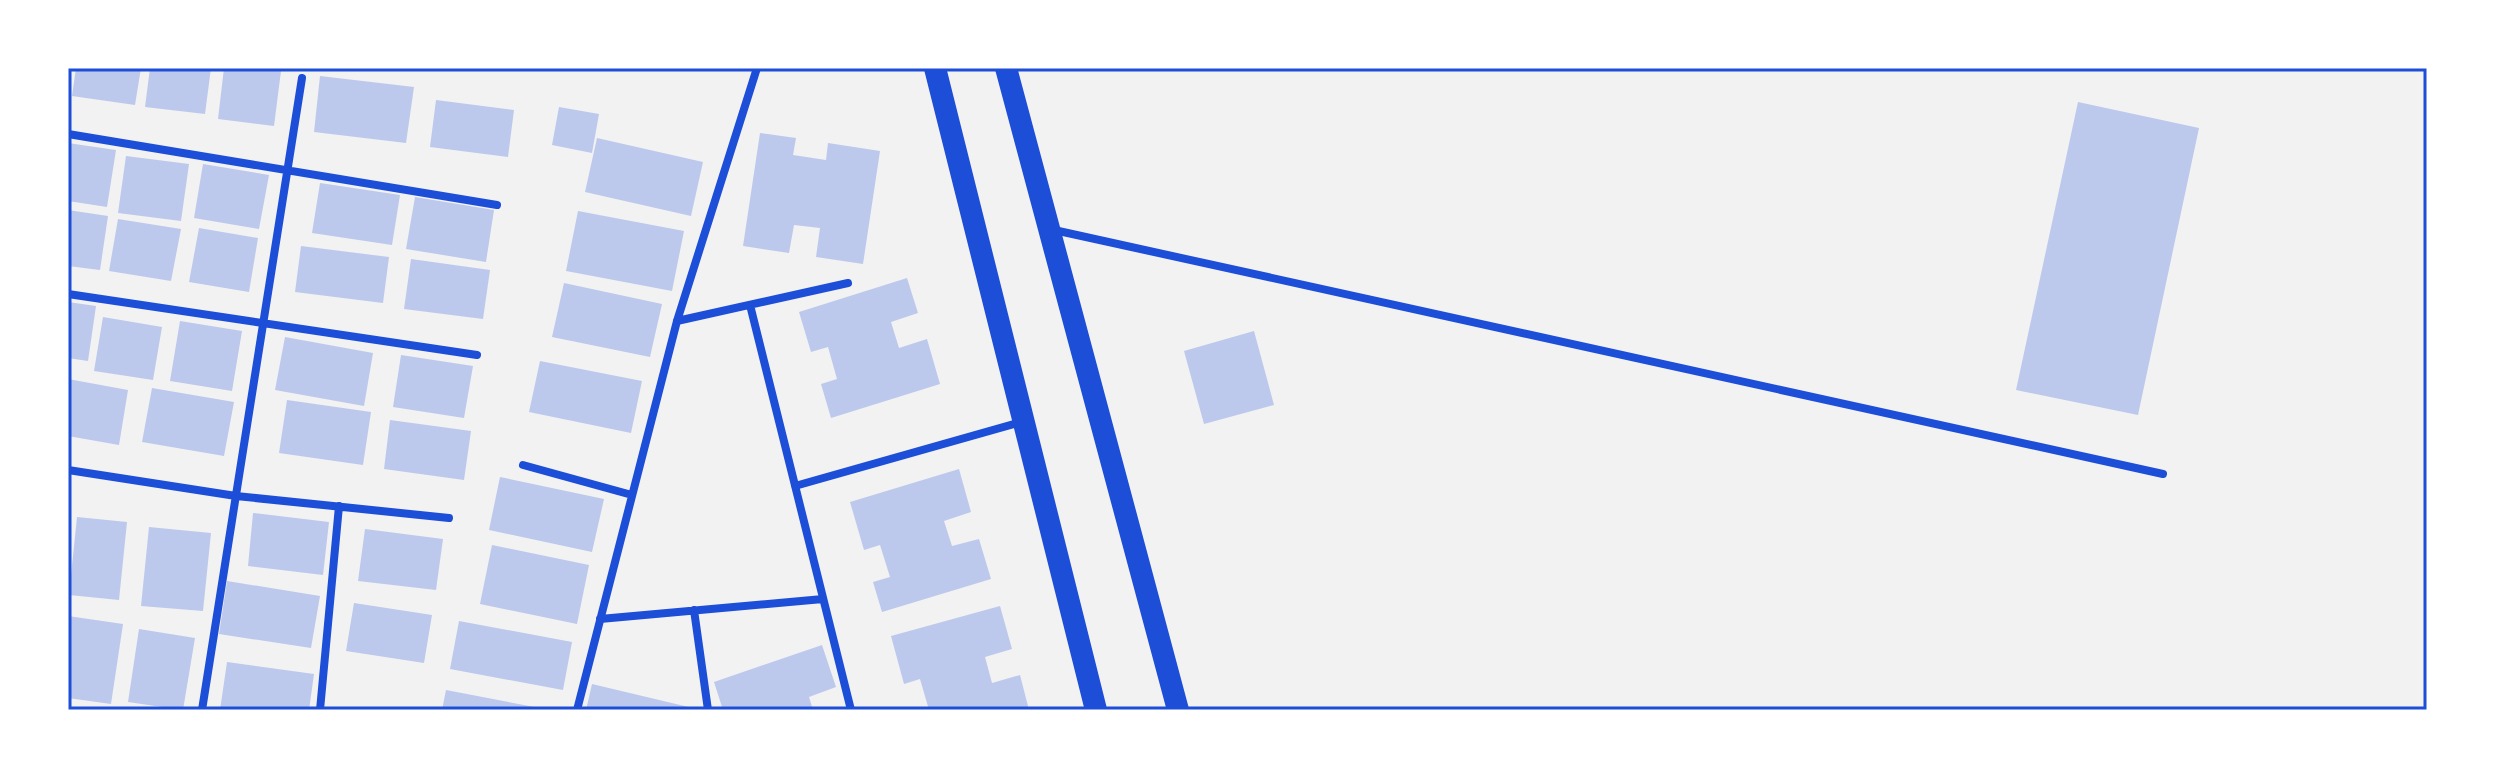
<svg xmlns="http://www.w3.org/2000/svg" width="2495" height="778" viewBox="0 0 2495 778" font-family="Figtree,sans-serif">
<rect width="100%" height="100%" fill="#f2f2f2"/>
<path fill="#bdc9ec" d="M 76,68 L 141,68 L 135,105 L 72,96 Z
M 150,68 L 211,68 L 205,114 L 145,107 Z
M 224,68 L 281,71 L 274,126 L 218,119 Z
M 320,76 L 414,87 L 406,143 L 314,132 Z
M 436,100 L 514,110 L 508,157 L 430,147 Z
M 2078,102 L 2199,128 L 2138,415 L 2016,390 Z
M 559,107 L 599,114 L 592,153 L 552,145 Z
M 760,133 L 796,138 L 793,155 L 826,160 L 828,143 L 880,151 L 863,264 L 816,257 L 820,228 L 794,225 L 789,253 L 743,246 Z
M 597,138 L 703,162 L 691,216 L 585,192 Z
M 68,143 L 116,150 L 107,207 L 68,201 Z
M 126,156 L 189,164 L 181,221 L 118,213 Z
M 203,164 L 269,175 L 259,229 L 194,218 Z
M 320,183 L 400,195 L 392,245 L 312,233 Z
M 415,197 L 494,210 L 486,262 L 406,249 Z
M 68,210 L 108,216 L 100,270 L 68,266 Z
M 578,211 L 684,231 L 672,291 L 566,271 Z
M 118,219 L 181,229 L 171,281 L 109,271 Z
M 199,228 L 258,238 L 249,292 L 189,282 Z
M 301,246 L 389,257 L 383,303 L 295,292 Z
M 411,259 L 490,270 L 483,319 L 404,309 Z
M 907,278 L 918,313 L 891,322 L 899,348 L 927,339 L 940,384 L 831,418 L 821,384 L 837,379 L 828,347 L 811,352 L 799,312 Z
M 564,283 L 662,304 L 650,357 L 552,337 Z
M 68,302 L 96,306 L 88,361 L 68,358 Z
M 103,317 L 162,327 L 153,380 L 94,371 Z
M 180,321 L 242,331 L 232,391 L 170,381 Z
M 1254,331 L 1274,405 L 1204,424 L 1184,351 Z
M 285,337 L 373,353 L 364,406 L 275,390 Z
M 401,355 L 473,366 L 464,418 L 393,407 Z
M 540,361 L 642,381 L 631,433 L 529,412 Z
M 68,379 L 128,390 L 119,445 L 68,436 Z
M 152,388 L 234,402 L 224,456 L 142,442 Z
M 287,400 L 371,412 L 363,465 L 279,453 Z
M 390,420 L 471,431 L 464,480 L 384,469 Z
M 959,469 L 971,512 L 944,521 L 952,546 L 979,539 L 991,579 L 882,612 L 873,582 L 890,577 L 880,545 L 864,550 L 850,502 Z
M 500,477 L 604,499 L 592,552 L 489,530 Z
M 253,513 L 329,522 L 323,575 L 248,566 Z
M 77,517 L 127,522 L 119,600 L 69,595 Z
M 149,527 L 211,533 L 203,611 L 141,606 Z
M 365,529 L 443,539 L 436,590 L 358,581 Z
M 492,545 L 589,565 L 577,624 L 480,604 Z
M 227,581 L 320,596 L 311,648 L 219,634 Z
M 354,603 L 432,615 L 424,663 L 346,651 Z
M 1000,606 L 1012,649 L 985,657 L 992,683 L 1020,675 L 1029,710 L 929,710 L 920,679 L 904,684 L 891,636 Z
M 68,616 L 123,624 L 111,704 L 68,698 Z
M 459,621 L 572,642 L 563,690 L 450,669 Z
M 139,629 L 195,638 L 183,710 L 128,702 Z
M 822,645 L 836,687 L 809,697 L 813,710 L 723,710 L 714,682 Z
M 227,662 L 314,674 L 309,710 L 220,710 Z
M 592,684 L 697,709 L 697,710 L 586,710 Z
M 446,690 L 545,709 L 545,710 L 442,710 Z"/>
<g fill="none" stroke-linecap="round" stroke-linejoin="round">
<path stroke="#1d4ed8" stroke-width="8" d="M 68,134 L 497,205
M 1054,230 L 2163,474
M 68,294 L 477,355
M 750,305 L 851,710
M 677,321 L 848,283
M 523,465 L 632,495
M 68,470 L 236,496 L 449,518
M 795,486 L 1021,422
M 694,610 L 708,710
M 600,619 L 823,599
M 202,710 L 302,78
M 320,710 L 339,506
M 577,710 L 677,321 L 757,68"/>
<path stroke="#1d4ed8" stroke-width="22" d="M 935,68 L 1096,710
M 1006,68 L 1178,710"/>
</g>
<rect width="2495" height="778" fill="none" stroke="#ffffff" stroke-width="140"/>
<rect x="70" y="70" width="2355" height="638" fill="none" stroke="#1d4ed8" stroke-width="3"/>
</svg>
